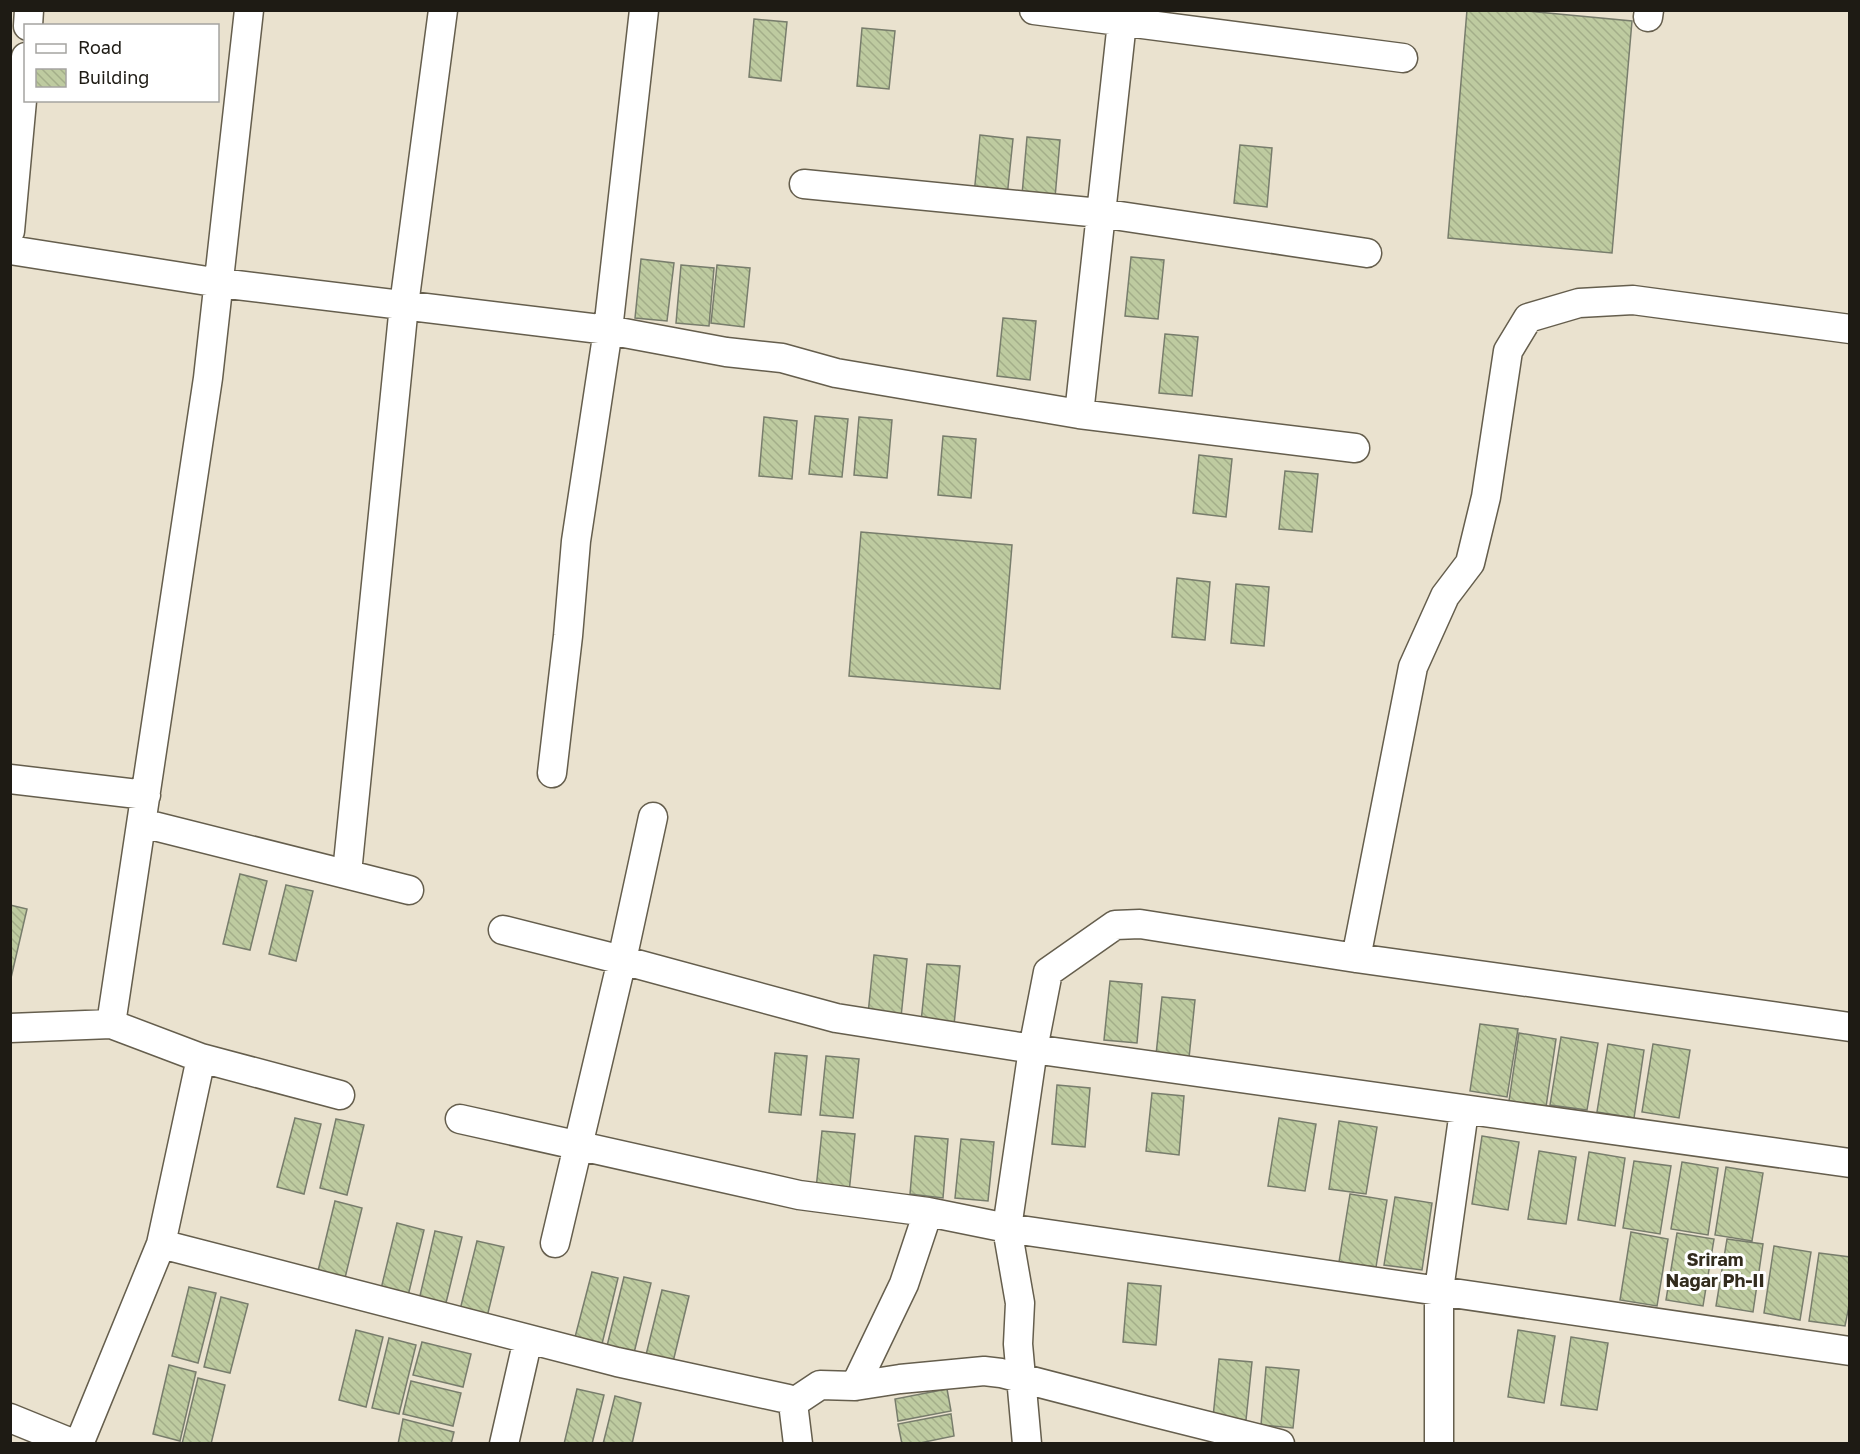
<svg xmlns="http://www.w3.org/2000/svg" width="1860" height="1454" viewBox="0 0 1860 1454" font-family="'Golos Text',sans-serif">
<defs>
<pattern id="building-back-hatch" width="6" height="6" patternUnits="userSpaceOnUse" patternTransform="scale(1.5)"><rect width="6" height="6" fill="#becba0"/><path d="M-1 5l2 2M0 0l6 6M5-1l2 2" fill="none" stroke="#a3ae89"/></pattern>
</defs>
<rect width="100%" height="100%" fill="#eae2cf"/>
<path fill="url(#building-back-hatch)" stroke="#787d6c" stroke-width="1.5" d="M 1467,10 L 1515,10 L 1632,21 L 1612,253 L 1448,238 Z
M 754,19 L 787,22 L 781,81 L 749,77 Z
M 862,28 L 895,31 L 889,89 L 857,86 Z
M 980,135 L 1013,139 L 1007,197 L 974,194 Z
M 1027,137 L 1060,140 L 1055,198 L 1022,195 Z
M 1240,145 L 1272,148 L 1267,207 L 1234,203 Z
M 1131,257 L 1164,260 L 1158,319 L 1125,316 Z
M 641,259 L 674,263 L 667,321 L 635,318 Z
M 681,265 L 714,268 L 709,326 L 676,323 Z
M 717,265 L 750,268 L 744,327 L 711,323 Z
M 1003,318 L 1036,321 L 1030,380 L 997,376 Z
M 1165,334 L 1198,337 L 1192,396 L 1159,393 Z
M 815,416 L 848,419 L 842,477 L 809,474 Z
M 764,417 L 797,421 L 792,479 L 759,476 Z
M 859,417 L 892,420 L 887,478 L 854,475 Z
M 943,436 L 976,439 L 971,498 L 938,495 Z
M 1199,455 L 1232,459 L 1226,517 L 1193,513 Z
M 1285,471 L 1318,474 L 1312,532 L 1279,529 Z
M 861,532 L 1012,545 L 1000,689 L 849,676 Z
M 1177,578 L 1210,582 L 1205,640 L 1172,637 Z
M 1236,584 L 1269,587 L 1264,646 L 1231,643 Z
M 240,874 L 267,881 L 250,950 L 223,944 Z
M 286,885 L 313,891 L 296,961 L 269,954 Z
M 10,905 L 27,909 L 11,978 L 10,978 Z
M 874,955 L 907,959 L 901,1017 L 868,1014 Z
M 927,964 L 960,966 L 954,1025 L 921,1022 Z
M 1110,981 L 1142,984 L 1137,1043 L 1104,1040 Z
M 1162,997 L 1195,1000 L 1189,1058 L 1156,1055 Z
M 1480,1024 L 1518,1029 L 1507,1097 L 1470,1091 Z
M 1519,1033 L 1556,1039 L 1546,1107 L 1509,1101 Z
M 1561,1037 L 1598,1043 L 1587,1110 L 1550,1105 Z
M 1608,1044 L 1644,1050 L 1634,1118 L 1597,1112 Z
M 1653,1044 L 1690,1050 L 1679,1118 L 1642,1112 Z
M 775,1053 L 807,1056 L 801,1115 L 769,1112 Z
M 826,1056 L 859,1059 L 853,1118 L 820,1115 Z
M 1057,1085 L 1090,1088 L 1085,1147 L 1052,1144 Z
M 1152,1093 L 1184,1096 L 1179,1155 L 1146,1151 Z
M 295,1118 L 321,1124 L 304,1194 L 277,1187 Z
M 1279,1118 L 1316,1124 L 1305,1191 L 1268,1186 Z
M 336,1119 L 364,1125 L 347,1195 L 320,1188 Z
M 1339,1121 L 1377,1127 L 1366,1194 L 1329,1189 Z
M 822,1131 L 855,1134 L 849,1193 L 816,1189 Z
M 915,1136 L 948,1139 L 943,1198 L 910,1194 Z
M 1482,1136 L 1519,1142 L 1508,1210 L 1472,1204 Z
M 961,1139 L 994,1142 L 988,1201 L 955,1198 Z
M 1539,1151 L 1576,1157 L 1566,1224 L 1528,1219 Z
M 1589,1152 L 1625,1158 L 1615,1226 L 1578,1220 Z
M 1634,1161 L 1671,1166 L 1660,1234 L 1623,1228 Z
M 1682,1162 L 1718,1168 L 1708,1235 L 1671,1229 Z
M 1726,1167 L 1763,1173 L 1752,1241 L 1715,1235 Z
M 1350,1194 L 1387,1200 L 1376,1267 L 1339,1262 Z
M 1395,1197 L 1432,1203 L 1422,1270 L 1384,1265 Z
M 335,1201 L 362,1208 L 345,1278 L 318,1271 Z
M 397,1223 L 424,1230 L 407,1300 L 380,1293 Z
M 435,1231 L 462,1237 L 445,1307 L 419,1300 Z
M 1631,1232 L 1668,1239 L 1657,1306 L 1620,1300 Z
M 1677,1233 L 1714,1239 L 1703,1306 L 1666,1300 Z
M 1727,1239 L 1763,1244 L 1753,1312 L 1716,1306 Z
M 477,1241 L 504,1247 L 487,1317 L 460,1310 Z
M 1774,1246 L 1811,1252 L 1800,1320 L 1764,1313 Z
M 1819,1253 L 1850,1257 L 1850,1301 L 1845,1326 L 1809,1321 Z
M 592,1272 L 618,1278 L 601,1348 L 574,1341 Z
M 624,1277 L 651,1283 L 634,1353 L 607,1346 Z
M 1128,1283 L 1161,1286 L 1156,1345 L 1123,1342 Z
M 189,1287 L 216,1293 L 198,1363 L 172,1356 Z
M 662,1290 L 689,1296 L 672,1366 L 645,1359 Z
M 221,1297 L 248,1304 L 230,1373 L 204,1367 Z
M 356,1330 L 383,1337 L 366,1407 L 339,1400 Z
M 1518,1330 L 1555,1336 L 1544,1403 L 1508,1397 Z
M 1571,1337 L 1608,1343 L 1597,1410 L 1561,1405 Z
M 389,1338 L 416,1345 L 399,1414 L 372,1408 Z
M 422,1342 L 471,1354 L 463,1387 L 413,1375 Z
M 1219,1359 L 1252,1362 L 1246,1420 L 1213,1417 Z
M 169,1365 L 196,1372 L 180,1441 L 153,1434 Z
M 1266,1367 L 1299,1370 L 1293,1428 L 1261,1425 Z
M 198,1378 L 225,1385 L 211,1444 L 182,1444 Z
M 411,1381 L 461,1393 L 453,1426 L 403,1414 Z
M 577,1389 L 604,1395 L 592,1444 L 564,1444 Z
M 947,1389 L 951,1411 L 898,1421 L 895,1399 Z
M 615,1396 L 641,1403 L 632,1444 L 603,1444 Z
M 951,1414 L 954,1436 L 915,1444 L 902,1444 L 898,1424 Z
M 403,1419 L 454,1432 L 451,1444 L 398,1444 Z"/>
<g fill="none" stroke-linecap="round" stroke-linejoin="round">
<defs>
<path id="minor" d="M 1034,10 L 1403,58
M 1648,17 L 1649,10
M 28,26 L 29,10
M 804,184 L 1100,213 L 1367,253
M 10,231 L 26,57
M 10,250 L 220,283 L 608,330 L 726,352 L 782,358 L 836,373 L 1079,414 L 1355,448
M 1079,414 L 1122,22
M 552,773 L 568,636 L 576,541 L 608,330 L 644,10
M 10,779 L 146,795
M 142,823 L 409,890
M 347,873 L 404,305 L 443,10
M 503,930 L 622,960 L 836,1018 L 1033,1049 L 1850,1163
M 1356,958 L 1413,667 L 1445,596 L 1470,563 L 1486,497 L 1508,351 L 1528,318 L 1579,303 L 1633,300 L 1850,329
M 10,1028 L 111,1024
M 201,1058 L 340,1095
M 460,1119 L 799,1195 L 928,1212 L 1007,1228 L 1850,1351
M 555,1243 L 622,960 L 653,817
M 161,1244 L 617,1362 L 788,1399 L 793,1403 L 798,1444
M 855,1386 L 904,1284 L 928,1212
M 793,1403 L 820,1385 L 855,1386 L 900,1379 L 984,1371 L 1001,1373 L 1140,1409 L 1280,1444
M 10,1418 L 74,1444
M 79,1444 L 161,1244 L 201,1058 L 111,1024 L 208,378 L 249,10
M 504,1444 L 528,1339
M 1027,1444 L 1018,1344 L 1020,1303 L 1007,1228 L 1033,1049 L 1048,972 L 1115,925 L 1140,924 L 1356,958 L 1850,1027
M 1439,1444 L 1439,1290 L 1464,1111"/>
</defs>
<use href="#minor" stroke="#655e4d" stroke-width="31"/>
<use href="#minor" stroke="#fff" stroke-width="28"/>
</g>
<g text-anchor="middle" stroke-width="6" stroke-linejoin="round" paint-order="stroke">
<g font-size="18" font-weight="bold" fill="#322c1d" stroke="#fff">
<text x="1715" y="1266">Sriram<tspan x="1715" dy="21">Nagar Ph-II</tspan></text>
</g>
</g>
<rect width="1860" height="1454" fill="none" stroke="#1e1b14" stroke-width="24"/>
<rect x="24" y="24" width="195" height="78" fill="#ffffff" stroke="#a5a4a1" stroke-width="1.5"/>
<rect x="36" y="44" width="30" height="9" fill="#ffffff" stroke="#a5a4a1" stroke-width="1.5"/>
<text x="78" y="54" font-size="18" fill="#1e1b14">Road</text>
<rect x="36" y="69" width="30" height="18" fill="url(#building-back-hatch)" stroke="#a5a4a1" stroke-width="1.5"/>
<text x="78" y="84" font-size="18" fill="#1e1b14">Building</text>
</svg>
